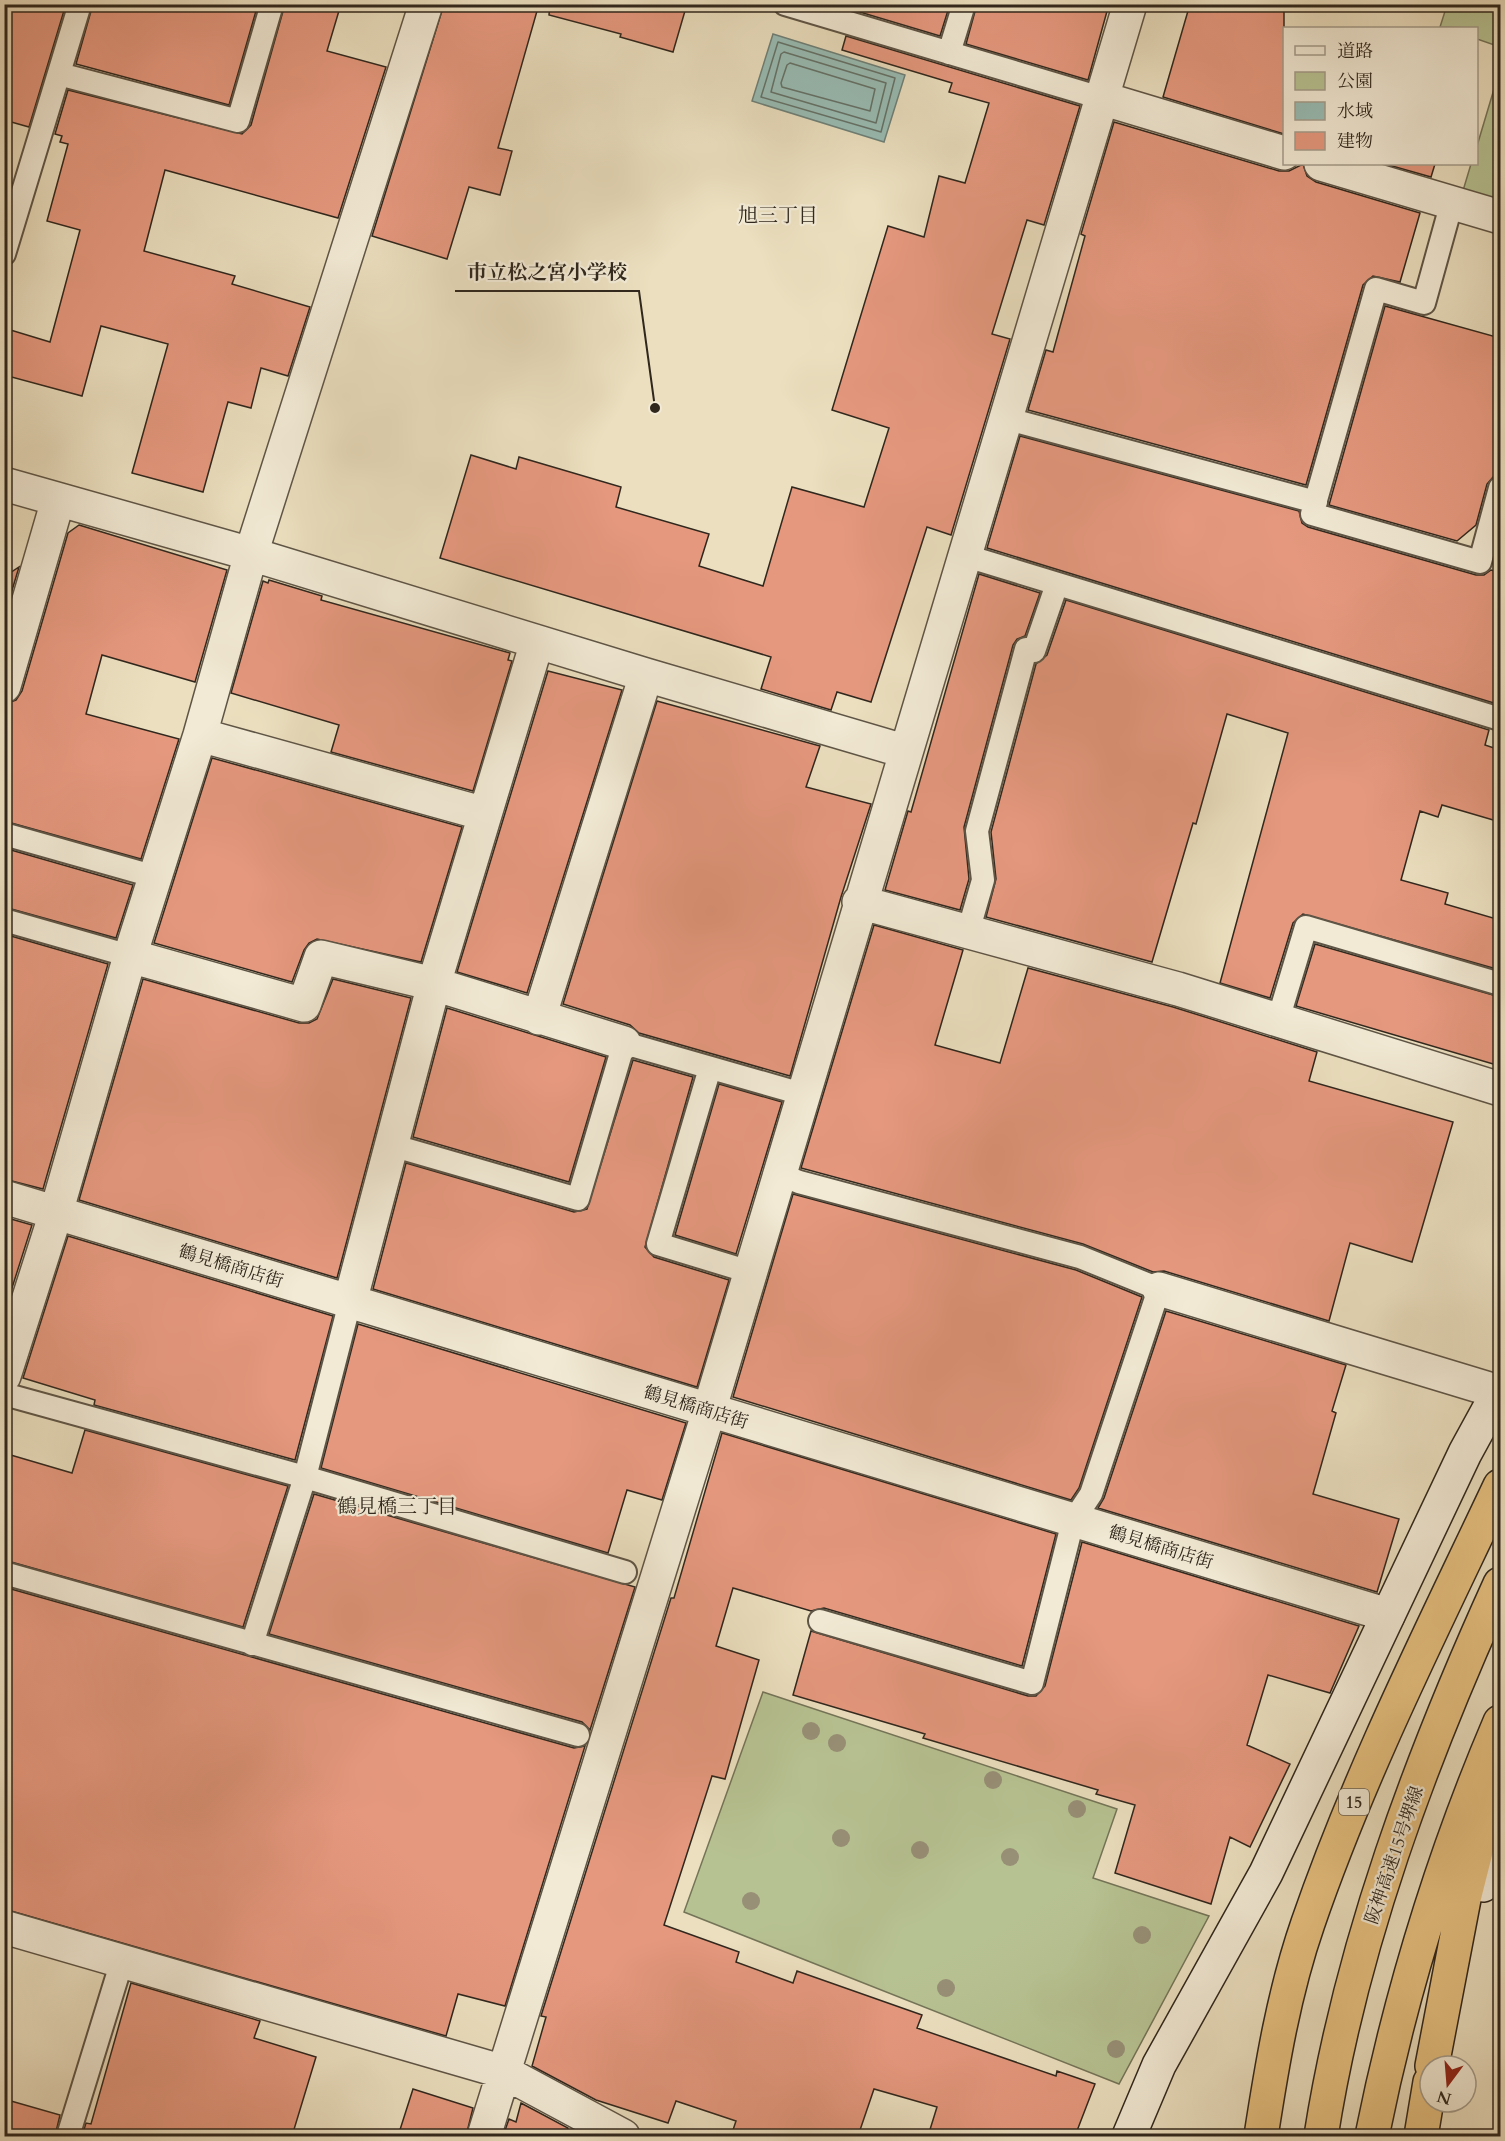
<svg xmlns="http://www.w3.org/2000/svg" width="1505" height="2141" viewBox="0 0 1505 2141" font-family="Cardo,'Noto Serif JP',serif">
<rect width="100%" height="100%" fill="#ebdfbf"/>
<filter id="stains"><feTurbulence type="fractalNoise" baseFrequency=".00333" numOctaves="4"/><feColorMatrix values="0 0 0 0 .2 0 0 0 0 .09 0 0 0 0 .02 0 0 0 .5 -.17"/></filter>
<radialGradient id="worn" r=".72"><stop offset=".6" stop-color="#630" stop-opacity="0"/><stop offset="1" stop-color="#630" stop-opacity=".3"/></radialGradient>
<path fill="#b7c292" stroke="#747458" stroke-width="1.5" d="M 1447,5 L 1500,5 L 1500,47 L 1477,39 L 1476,28 L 1440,27 Z
M 1500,69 L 1500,206 L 1462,194 L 1471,164 L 1476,164 L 1477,146 Z
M 763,1692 L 1117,1809 L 1093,1878 L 1209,1916 L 1119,2084 L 684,1912 Z"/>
<path fill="#98bcb4" stroke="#6e8078" stroke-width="1.5" d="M 773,34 L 905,75 L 884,142 L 752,101 Z"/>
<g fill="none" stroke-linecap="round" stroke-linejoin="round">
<path stroke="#647268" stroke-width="1.5" d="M 778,42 L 895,78 L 881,132 L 761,97 Z
M 784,52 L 886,83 L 876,123 L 771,92 L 781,54 Z
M 790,63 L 875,89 L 870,111 L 782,87 L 781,83 L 787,65 Z"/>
</g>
<path fill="#e5987e" stroke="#30271d" stroke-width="1.5" d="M 4,4 L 66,4 L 29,127 L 4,120 Z
M 93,4 L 258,4 L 229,105 L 76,64 Z
M 285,4 L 341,4 L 327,51 L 386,67 L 338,218 L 165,170 L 144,251 L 235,276 L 232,284 L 310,307 L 288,376 L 261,368 L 251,408 L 228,402 L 203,492 L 132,473 L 168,344 L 101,326 L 82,396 L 4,375 L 4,328 L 50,342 L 80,230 L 47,221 L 68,144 L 60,142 L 62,136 L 55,134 L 68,90 L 242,134 L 251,125 Z
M 444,4 L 539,4 L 498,148 L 512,151 L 500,195 L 469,187 L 447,259 L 372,236 Z
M 550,4 L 687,4 L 673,52 L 620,37 L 621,34 L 549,15 Z
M 855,4 L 950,4 L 940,36 L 853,10 Z
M 977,4 L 1109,4 L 1088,80 L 966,44 Z
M 1190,4 L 1284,4 L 1284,134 L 1163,97 Z
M 846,36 L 1080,106 L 1044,225 L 1027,220 L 992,334 L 1010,339 L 951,535 L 927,527 L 871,702 L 837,692 L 831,710 L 761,689 L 771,657 L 440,558 L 471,455 L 516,469 L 519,457 L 621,487 L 616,507 L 709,534 L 699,566 L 763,586 L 792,487 L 864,507 L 889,428 L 832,410 L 888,226 L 924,237 L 939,176 L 965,183 L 989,103 L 949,92 L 952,83 L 842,50 Z
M 1114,122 L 1279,171 L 1289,171 L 1303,164 L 1307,176 L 1316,182 L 1420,213 L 1400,282 L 1373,276 L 1363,285 L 1306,485 L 1028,410 L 1046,350 L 1053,352 L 1085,236 L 1081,234 Z
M 1385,164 L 1435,164 L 1431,177 Z
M 1385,306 L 1500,338 L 1500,454 L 1494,476 L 1487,484 L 1476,525 L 1457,541 L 1329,505 Z
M 1020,436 L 1299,511 L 1302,523 L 1308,527 L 1476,575 L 1484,575 L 1491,570 L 1500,572 L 1500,693 L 1497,704 L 987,548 Z
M 79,525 L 227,570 L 195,682 L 102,655 L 86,714 L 179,739 L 141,859 L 4,821 L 4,704 L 16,700 L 22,691 L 68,533 Z
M 19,567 L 4,617 L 4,577 Z
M 979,574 L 1040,593 L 1025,636 L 1017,639 L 1013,645 L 964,827 L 969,879 L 960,910 L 885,890 L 908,811 L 911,812 Z
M 269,580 L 322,596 L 321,600 L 510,653 L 508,660 L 512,661 L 473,791 L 331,752 L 339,725 L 231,693 L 263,581 L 268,583 Z
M 1066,600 L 1489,730 L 1485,745 L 1500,750 L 1500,822 L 1442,805 L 1438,817 L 1420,811 L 1401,880 L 1448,893 L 1445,904 L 1500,920 L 1500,970 L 1303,914 L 1293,923 L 1270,998 L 1220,983 L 1288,733 L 1227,714 L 1196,824 L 1193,823 L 1152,962 L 986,917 L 996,879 L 991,832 L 1036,664 L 1047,655 Z
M 548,671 L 622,690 L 527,993 L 457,972 Z
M 657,701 L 820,746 L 806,787 L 871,804 L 841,897 L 790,1076 L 639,1033 L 630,1025 L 563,1004 Z
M 212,758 L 462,827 L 421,962 L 317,939 L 309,943 L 304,950 L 292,982 L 154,943 Z
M 4,848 L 133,885 L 116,938 L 4,907 Z
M 874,925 L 963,950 L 935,1045 L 1000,1063 L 1028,968 L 1173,1007 L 1317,1052 L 1309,1081 L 1453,1122 L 1412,1262 L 1350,1243 L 1329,1321 L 1164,1271 L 1153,1272 L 1083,1244 L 801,1168 Z
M 4,934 L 108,964 L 43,1189 L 4,1179 Z
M 1315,944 L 1500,997 L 1500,1066 L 1296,1006 Z
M 143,979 L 299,1023 L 309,1023 L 317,1019 L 333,979 L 411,998 L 337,1278 L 79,1200 Z
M 447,1008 L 606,1057 L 569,1182 L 413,1137 Z
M 633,1060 L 693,1077 L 645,1247 L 654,1257 L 729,1280 L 697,1387 L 373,1289 L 406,1163 L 574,1212 L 587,1209 Z
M 719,1084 L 782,1102 L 736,1254 L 675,1235 Z
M 793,1194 L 1076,1270 L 1142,1297 L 1079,1488 L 1071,1500 L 733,1397 Z
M 4,1217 L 32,1225 L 4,1313 Z
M 68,1236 L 333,1316 L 295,1460 L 94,1405 L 95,1400 L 23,1378 Z
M 1166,1311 L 1346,1365 L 1332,1411 L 1336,1413 L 1313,1494 L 1399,1519 L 1377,1592 L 1098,1508 L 1104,1498 Z
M 358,1324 L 686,1423 L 662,1500 L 627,1490 L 608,1553 L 321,1468 Z
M 85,1430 L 288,1486 L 243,1627 L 4,1560 L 4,1453 L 72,1473 Z
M 722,1433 L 1056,1534 L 1022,1666 L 824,1608 L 811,1611 L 733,1588 L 716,1646 L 759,1660 L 725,1779 L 712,1776 L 664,1925 L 739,1952 L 736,1962 L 793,1983 L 797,1971 L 922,2015 L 917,2028 L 1056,2076 L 1057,2071 L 1095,2084 L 1075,2136 L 928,2136 L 937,2107 L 874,2089 L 858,2136 L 731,2136 L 736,2121 L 676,2101 L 668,2123 L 596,2100 L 532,2066 L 546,2017 L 541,2016 L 671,1598 L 674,1598 Z
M 314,1494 L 635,1587 L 590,1730 L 582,1722 L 269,1634 Z
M 1082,1542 L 1359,1626 L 1330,1693 L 1268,1675 L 1247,1745 L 1290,1764 L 1250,1847 L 1230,1837 L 1211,1904 L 1115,1873 L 1135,1805 L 1096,1794 L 1098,1790 L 923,1738 L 925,1734 L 793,1695 L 811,1631 L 1028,1696 L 1036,1696 L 1045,1686 Z
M 4,1587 L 574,1748 L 585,1746 L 505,2006 L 458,1994 L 446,2036 L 4,1909 Z
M 131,1983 L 260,2021 L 254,2038 L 316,2057 L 292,2136 L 82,2136 L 86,2123 L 91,2124 Z
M 413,2089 L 473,2108 L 466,2136 L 398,2136 Z
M 4,2099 L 60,2115 L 55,2136 L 4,2136 Z
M 521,2103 L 568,2128 L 565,2136 L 503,2136 L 509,2119 L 516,2122 Z"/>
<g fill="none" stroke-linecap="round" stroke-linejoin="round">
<defs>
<path id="lane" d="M 785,4 L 1101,98
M 949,53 L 964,4
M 59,74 L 238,121 L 272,4
M 1452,202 L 1424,303 L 1376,289 L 1312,514 L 1480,562 L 1500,488
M 4,254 L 80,4
M 1004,418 L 1316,502
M 963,555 L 1500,719
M 4,834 L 156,877
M 4,920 L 130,956
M 968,932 L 983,880 L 977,831 L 1026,649 L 1034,651 L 1057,584
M 1278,1020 L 1306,927 L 1500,984
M 710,1068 L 658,1244 L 750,1272
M 391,1145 L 578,1199 L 624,1043 L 802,1094
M 779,1174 L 799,1182 L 1080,1257 L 1159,1289 L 1091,1494 L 1073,1521 L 1032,1683 L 820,1621
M 4,1394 L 305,1477 L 625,1572
M 4,1573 L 578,1735
M 252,1644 L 305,1477 L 350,1302
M 68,2136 L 122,1961"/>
<path id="street" d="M 1101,98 L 1284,153
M 1321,164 L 1500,217
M 4,484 L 251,554 L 646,675 L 904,751
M 4,686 L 58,500
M 200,735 L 485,814
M 859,902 L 1178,989 L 1500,1089
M 130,956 L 304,1005 L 321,957 L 434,984 L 624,1043
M 539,1018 L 646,675
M 4,1197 L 1388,1615
M 1159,1289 L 1499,1392
M 350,1302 L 434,984 L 537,642
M 4,1376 L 56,1213 L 130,956 L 200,735 L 251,554 L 426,4
M 4,1927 L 504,2072 L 623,2136
M 484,2136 L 709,1411 L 1130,4"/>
<path id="secondary" d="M 1483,1885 L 1500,1827
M 1129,2136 L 1159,2065 L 1266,1873 L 1465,1453 L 1500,1389"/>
<path id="highway" d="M 1432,2066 L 1464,1899 L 1491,1792
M 1261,2136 C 1272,2065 1284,1992 1308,1923 C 1360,1772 1432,1630 1500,1486
M 1321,2136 C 1351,1945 1420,1760 1500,1584
M 1372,2136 C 1401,1992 1442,1858 1500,1722
M 1421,2136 L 1430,2082"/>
</defs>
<use href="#lane" stroke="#5f5546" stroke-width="26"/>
<use href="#street" stroke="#5f5546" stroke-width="36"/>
<use href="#secondary" stroke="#30271d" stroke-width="36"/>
<use href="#highway" stroke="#30271d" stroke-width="36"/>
<use href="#lane" stroke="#f2ead5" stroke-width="22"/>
<use href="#street" stroke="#f2ead5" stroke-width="33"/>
<use href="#secondary" stroke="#f2ead5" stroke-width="33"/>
<use href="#highway" stroke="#e6c080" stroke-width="33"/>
</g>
<g fill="#978f76">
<circle cx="811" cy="1731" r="9"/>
<circle cx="837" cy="1743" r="9"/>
<circle cx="993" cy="1780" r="9"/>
<circle cx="1077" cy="1809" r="9"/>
<circle cx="841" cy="1838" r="9"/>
<circle cx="920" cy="1850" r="9"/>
<circle cx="1010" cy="1857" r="9"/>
<circle cx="751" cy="1901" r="9"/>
<circle cx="1142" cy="1935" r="9"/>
<circle cx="946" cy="1988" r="9"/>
<circle cx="1116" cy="2049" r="9"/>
</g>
<g text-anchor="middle" stroke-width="4.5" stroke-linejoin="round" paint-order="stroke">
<rect fill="#f2ead5" stroke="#6a6254" stroke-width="1.5" x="1339" y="1789" width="30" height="26" rx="4.5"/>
<g font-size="16" font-weight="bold" fill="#30271d">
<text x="1354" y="1808">15</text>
</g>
<g font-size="18" fill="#30271d" stroke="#f2ead5">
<text transform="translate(231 1266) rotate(17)" y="6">鶴見橋商店街</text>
<text transform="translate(696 1407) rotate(17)" y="6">鶴見橋商店街</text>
<text transform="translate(1161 1547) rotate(17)" y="6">鶴見橋商店街</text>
<text transform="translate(1394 1855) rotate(-71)" y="6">阪神高速15号堺線</text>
</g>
<g font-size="20" fill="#30271d" stroke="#f2ead5">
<text x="778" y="222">旭三丁目</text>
<text x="397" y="1513">鶴見橋三丁目</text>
</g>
</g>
<path fill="none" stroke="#30271d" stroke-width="2" d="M655 408L639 291H455"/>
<circle fill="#30271d" stroke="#f2ead5" stroke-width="2" cx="655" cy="408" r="6"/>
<g font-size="20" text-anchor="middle" font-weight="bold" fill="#30271d" stroke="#f2ead5" stroke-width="4.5" stroke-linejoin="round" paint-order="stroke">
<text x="547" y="279">市立松之宮小学校</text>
</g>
<rect width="1505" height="2141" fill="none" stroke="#ebdfbf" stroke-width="24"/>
<rect x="6" y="6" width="1493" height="2129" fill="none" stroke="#30271d" stroke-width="3"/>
<rect x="12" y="12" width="1481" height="2117" fill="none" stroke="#30271d" stroke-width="1.5"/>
<rect x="1283" y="27" width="195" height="138" fill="#f2ead5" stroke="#a49c8b" stroke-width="1.5"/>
<rect x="1295" y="46" width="30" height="9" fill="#f2ead5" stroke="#a49c8b" stroke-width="1.5"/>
<text x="1337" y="57" font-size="18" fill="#30271d">道路</text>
<rect x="1295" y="72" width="30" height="18" fill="#b7c292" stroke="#a49c8b" stroke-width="1.5"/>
<text x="1337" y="87" font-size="18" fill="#30271d">公園</text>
<rect x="1295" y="102" width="30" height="18" fill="#98bcb4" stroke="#a49c8b" stroke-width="1.5"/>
<text x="1337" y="117" font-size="18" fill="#30271d">水域</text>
<rect x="1295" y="132" width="30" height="18" fill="#e5987e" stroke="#a49c8b" stroke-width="1.5"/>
<text x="1337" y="147" font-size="18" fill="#30271d">建物</text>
<g transform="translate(1448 2084) rotate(196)"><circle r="28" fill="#f2ead5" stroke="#a49c8b" stroke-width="1.5"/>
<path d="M0-4.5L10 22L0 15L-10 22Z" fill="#8f2418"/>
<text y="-9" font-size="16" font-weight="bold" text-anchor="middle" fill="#30271d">N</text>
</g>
<rect width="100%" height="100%" filter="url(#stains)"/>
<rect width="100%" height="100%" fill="url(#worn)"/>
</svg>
